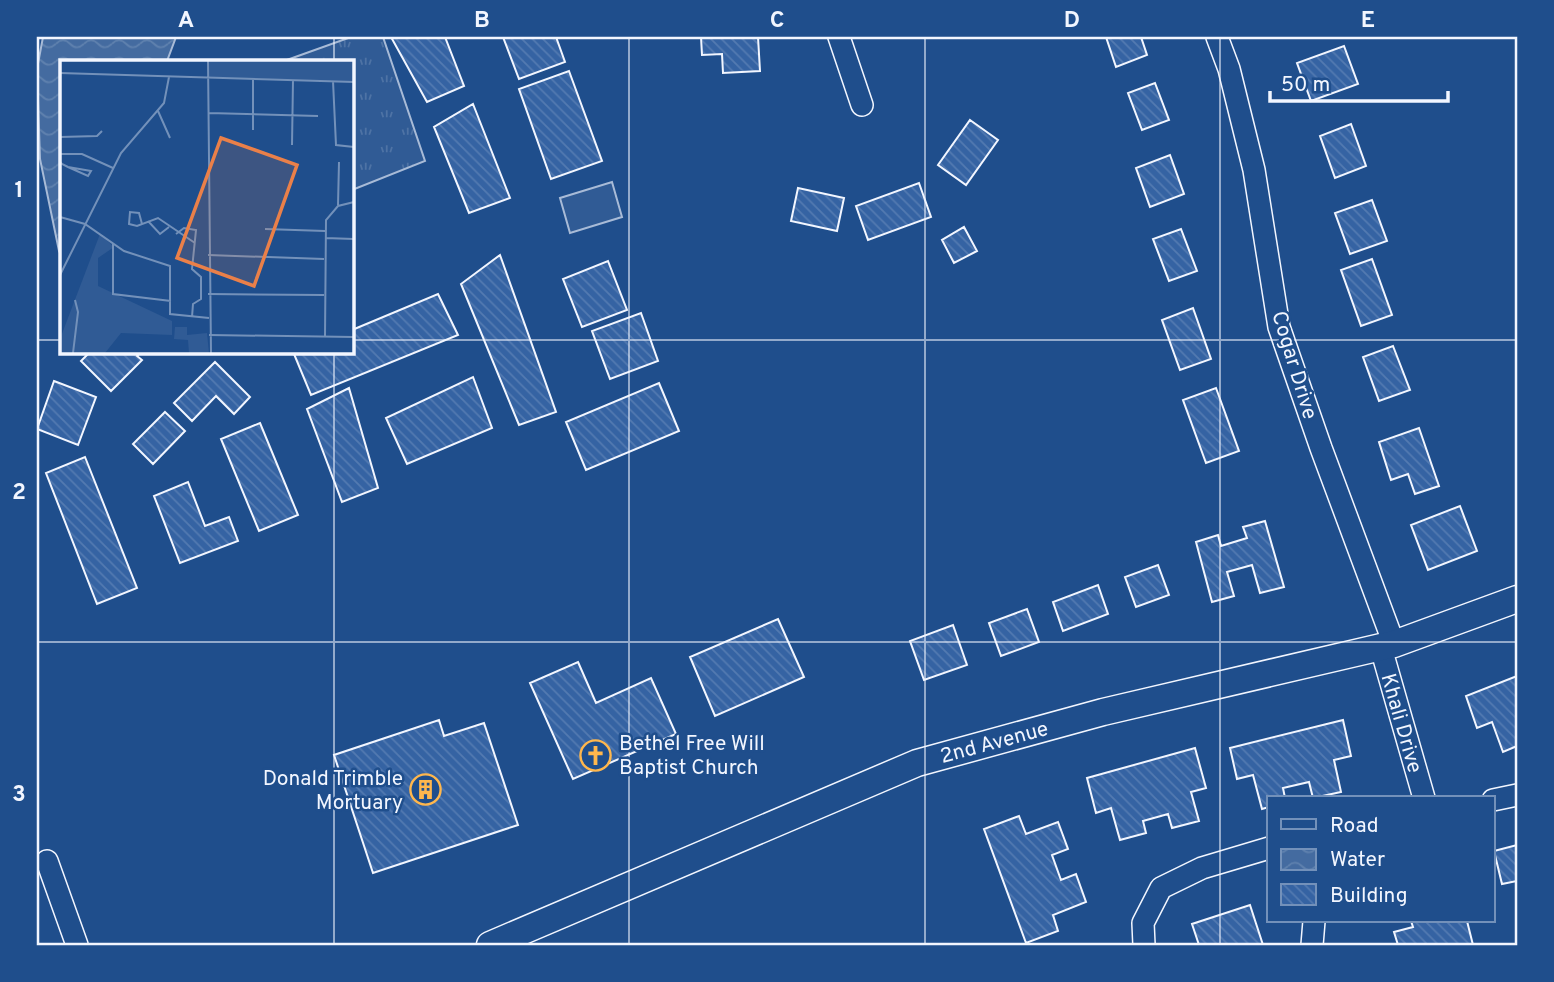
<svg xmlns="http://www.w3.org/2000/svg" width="1554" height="982" viewBox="0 0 1554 982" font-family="Overpass,sans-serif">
<defs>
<pattern id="grass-tufts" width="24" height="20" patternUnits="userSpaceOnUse" patternTransform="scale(1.75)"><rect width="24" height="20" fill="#305b95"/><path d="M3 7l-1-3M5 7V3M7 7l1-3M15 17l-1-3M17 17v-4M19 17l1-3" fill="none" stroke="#4e73a5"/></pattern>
<pattern id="water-waves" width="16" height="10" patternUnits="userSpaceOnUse" patternTransform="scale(1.75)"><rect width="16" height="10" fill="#446ba0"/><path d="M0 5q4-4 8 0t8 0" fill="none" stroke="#5f81ae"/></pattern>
<pattern id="building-back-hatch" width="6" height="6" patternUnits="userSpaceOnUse" patternTransform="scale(1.75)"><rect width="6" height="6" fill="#3563a3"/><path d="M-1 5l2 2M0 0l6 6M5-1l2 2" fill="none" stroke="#537ab1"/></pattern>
</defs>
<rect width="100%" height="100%" fill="#1f4e8c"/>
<path fill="url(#grass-tufts)" stroke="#a8bbd7" stroke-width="2" d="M 351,37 L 383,37 L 425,161 L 352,190 L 352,61 L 284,61 Z"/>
<path fill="#305b95" stroke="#a8bbd7" stroke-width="2" d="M 612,182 L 622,217 L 570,233 L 560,198 Z"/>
<path fill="url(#water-waves)" stroke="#a8bbd7" stroke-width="2" d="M 43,37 L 176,37 L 167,61 L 61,61 L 61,255 L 59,251 L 40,159 L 37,69 Z"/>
<path fill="url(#building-back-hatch)" stroke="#f2f6ff" stroke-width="2" d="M 391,37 L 445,37 L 464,86 L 427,102 Z
M 503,37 L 556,37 L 565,62 L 519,79 Z
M 701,37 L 758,37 L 760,71 L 723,73 L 722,54 L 702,55 Z
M 1106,37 L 1141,37 L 1147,55 L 1116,67 Z
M 1344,46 L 1358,84 L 1311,101 L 1297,63 Z
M 569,71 L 602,161 L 551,179 L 519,89 Z
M 1155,83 L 1169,120 L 1142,130 L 1128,93 Z
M 473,104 L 510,198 L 469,213 L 434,127 Z
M 970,120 L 998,140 L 966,185 L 938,165 Z
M 1351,124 L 1366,166 L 1335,178 L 1320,136 Z
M 1170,155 L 1184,194 L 1150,207 L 1136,168 Z
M 919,183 L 931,217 L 868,240 L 856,206 Z
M 798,188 L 844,198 L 837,231 L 791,221 Z
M 1372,200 L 1387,241 L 1350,254 L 1335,213 Z
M 964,227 L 977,251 L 954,263 L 942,240 Z
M 1181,229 L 1197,271 L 1169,281 L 1153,239 Z
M 500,255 L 556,412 L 519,425 L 461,284 Z
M 1372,259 L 1392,315 L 1361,326 L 1341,270 Z
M 608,261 L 627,310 L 582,327 L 563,279 Z
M 438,294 L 458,335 L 311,395 L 294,354 L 299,352 L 352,352 L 352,330 Z
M 1193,308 L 1211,359 L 1180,370 L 1162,320 Z
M 641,313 L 658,361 L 610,379 L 592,331 Z
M 1393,346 L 1410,390 L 1379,401 L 1363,357 Z
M 90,352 L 141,352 L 137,356 L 142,360 L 111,391 L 81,361 Z
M 215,362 L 250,397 L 234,414 L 216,396 L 192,421 L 174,403 Z
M 473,377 L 492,428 L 407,464 L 386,418 Z
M 54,381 L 96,397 L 78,445 L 37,429 Z
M 659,383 L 679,431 L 586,470 L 566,422 Z
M 349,388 L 378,488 L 342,502 L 307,409 Z
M 1216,388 L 1239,451 L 1206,463 L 1183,400 Z
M 165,412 L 185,431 L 153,464 L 133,444 Z
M 260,423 L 298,515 L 259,531 L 221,439 Z
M 1419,428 L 1439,486 L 1415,494 L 1408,474 L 1391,480 L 1379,442 Z
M 85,457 L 137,588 L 97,604 L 46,473 Z
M 188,482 L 205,526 L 229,517 L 238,541 L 180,563 L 154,496 Z
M 1460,506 L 1477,551 L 1428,570 L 1411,525 Z
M 1265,521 L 1284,587 L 1260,593 L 1252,565 L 1227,572 L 1234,596 L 1212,602 L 1196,542 L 1218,535 L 1221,546 L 1247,538 L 1243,527 Z
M 1158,565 L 1169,595 L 1136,607 L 1125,577 Z
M 1098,585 L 1108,614 L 1063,631 L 1053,602 Z
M 1027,609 L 1039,642 L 1001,656 L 989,623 Z
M 778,619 L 804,677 L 715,716 L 690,657 Z
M 953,625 L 967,665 L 924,680 L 910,641 Z
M 578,662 L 596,703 L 651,678 L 676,734 L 573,779 L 530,683 Z
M 1517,676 L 1517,746 L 1503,752 L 1492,722 L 1477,728 L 1466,696 Z
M 439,720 L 444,736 L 484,723 L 518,825 L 373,873 L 334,755 Z
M 1343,720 L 1351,756 L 1334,760 L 1341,792 L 1313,798 L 1309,782 L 1283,788 L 1285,798 L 1269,798 L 1269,807 L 1262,809 L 1253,775 L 1237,779 L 1230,748 Z
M 1195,748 L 1206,788 L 1191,792 L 1199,821 L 1172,828 L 1168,814 L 1143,821 L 1146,833 L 1120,840 L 1111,808 L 1096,813 L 1087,778 Z
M 1019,816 L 1026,834 L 1058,822 L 1068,849 L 1052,855 L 1061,880 L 1076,874 L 1086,902 L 1053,915 L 1058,931 L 1026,943 L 984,829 Z
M 1517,845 L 1517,881 L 1502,884 L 1494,851 Z
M 1250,905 L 1263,945 L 1199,945 L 1192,924 Z
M 1411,921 L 1467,921 L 1473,945 L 1398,945 L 1394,932 L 1413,927 Z"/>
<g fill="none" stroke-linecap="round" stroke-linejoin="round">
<defs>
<path id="minor" d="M 839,37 L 862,105
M 1217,37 L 1229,69 L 1254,170 L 1279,327 L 1321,448 L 1394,644
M 1381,648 L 1424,798
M 1493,800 L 1517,795
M 47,861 L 77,945
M 1144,945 L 1143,923 L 1161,888 L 1202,868 L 1269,848
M 1312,945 L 1314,921"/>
<path id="tertiary" d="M 490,945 L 917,763 L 1103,712 L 1394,644 L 1517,599"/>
</defs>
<use href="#minor" stroke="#f2f6ff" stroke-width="24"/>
<use href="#tertiary" stroke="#f2f6ff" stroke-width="29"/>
<use href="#minor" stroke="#1f4e8c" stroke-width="21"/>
<use href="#tertiary" stroke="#1f4e8c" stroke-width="26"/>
</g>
<path fill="none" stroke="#f2f6ff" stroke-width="2" stroke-opacity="0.55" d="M 334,37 L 334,61M 629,37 L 629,945M 925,37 L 925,945M 1220,37 L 1220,945M 37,340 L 61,340M 352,340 L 1517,340M 334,352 L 334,945M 37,642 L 1517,642"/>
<defs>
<symbol id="church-ring" viewBox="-11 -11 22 22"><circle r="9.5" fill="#1f4e8c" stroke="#ffb74d" stroke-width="1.5"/><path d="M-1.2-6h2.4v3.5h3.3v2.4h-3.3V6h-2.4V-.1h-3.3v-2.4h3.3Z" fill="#ffb74d"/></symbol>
<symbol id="building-ring" viewBox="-11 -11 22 22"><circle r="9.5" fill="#1f4e8c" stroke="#ffb74d" stroke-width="1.5"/><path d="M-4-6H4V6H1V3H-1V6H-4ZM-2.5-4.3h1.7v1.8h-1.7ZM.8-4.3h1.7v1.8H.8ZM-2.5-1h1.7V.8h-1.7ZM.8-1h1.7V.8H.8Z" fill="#ffb74d"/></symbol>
</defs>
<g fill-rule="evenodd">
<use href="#church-ring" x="578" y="738" width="35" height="35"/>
<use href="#building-ring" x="408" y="772" width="35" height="35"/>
</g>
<g text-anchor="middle" stroke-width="5" stroke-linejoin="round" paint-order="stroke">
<g font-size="21" fill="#f2f6ff" stroke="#1f4e8c">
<text transform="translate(1295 365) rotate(73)" y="7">Cogar Drive</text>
<text transform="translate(1402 723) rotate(74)" y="7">Khali Drive</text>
<text transform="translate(994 742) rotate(-15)" y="7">2nd Avenue</text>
</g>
<g font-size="21" fill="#f2f6ff" stroke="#1f4e8c" text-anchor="start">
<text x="619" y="750">Bethel Free Will<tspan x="619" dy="24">Baptist Church</tspan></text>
<text x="403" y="785" text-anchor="end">Donald Trimble<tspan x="403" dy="24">Mortuary</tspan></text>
</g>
</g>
<g transform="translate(60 60)">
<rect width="294" height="294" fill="#1f4e8c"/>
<path d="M 148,1 L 294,1 L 294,22 L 149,17 Z" fill="#305b95"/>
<path d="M 40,174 L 54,187 L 38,198 L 38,226 L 112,261 L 112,275 L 61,273 L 45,293 L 0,293 L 0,279 Z" fill="#305b95"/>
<path d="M 115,267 L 127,267 L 127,275 L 147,273 L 149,293 L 129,293 L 128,280 L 114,279 Z" fill="#305b95"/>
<path fill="none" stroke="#7391ba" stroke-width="2" d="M 148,1 L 151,293M 0,13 L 294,22M 193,19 L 193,70M 273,21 L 276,85 L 294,87M 98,51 L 110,78M 149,53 L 258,56M 0,77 L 37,76 L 42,71M 232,85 L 233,20M 0,94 L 22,94 L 53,108M 0,102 L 2,104 L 8,107 L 28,116 L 31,111 L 8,107M 278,145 L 279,102M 0,157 L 25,164 L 64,191 L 110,206 L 110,254 L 149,258M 88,161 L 100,174 L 109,167M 82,164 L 79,153 L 70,152 L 69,164 L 77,166 L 98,158 L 135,183M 205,169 L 265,171M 116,174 L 124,168 L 136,170 L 132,209 L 141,217 L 141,239 L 133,244 L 132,257M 265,178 L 294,179M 53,184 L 53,234 L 111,241M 148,195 L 264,199M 0,215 L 61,93 L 104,43 L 109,17M 148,234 L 264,235M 149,275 L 294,277M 265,277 L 266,160 L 278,146 L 294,142M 13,293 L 18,252 L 15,240"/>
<path fill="#ea8049" fill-opacity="0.15" stroke="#ea8049" stroke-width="3.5" d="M 161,78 L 237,105 L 194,226 L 117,198 Z"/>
<rect width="294" height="294" fill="none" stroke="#f2f6ff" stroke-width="3.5"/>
</g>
<rect width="1554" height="982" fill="none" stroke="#1f4e8c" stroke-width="77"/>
<rect x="1267" y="796" width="228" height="126" fill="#1f4e8c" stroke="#7391ba" stroke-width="2"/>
<rect x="1281" y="819" width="35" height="10" fill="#1f4e8c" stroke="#7391ba" stroke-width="2"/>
<text x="1330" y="832" font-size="21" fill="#f2f6ff">Road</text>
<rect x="1281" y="849" width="35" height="21" fill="url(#water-waves)" stroke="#7391ba" stroke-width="2"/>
<text x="1330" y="866" font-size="21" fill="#f2f6ff">Water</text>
<rect x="1281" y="884" width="35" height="21" fill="url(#building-back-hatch)" stroke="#7391ba" stroke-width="2"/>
<text x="1330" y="902" font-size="21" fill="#f2f6ff">Building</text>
<path d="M1270 91v10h178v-10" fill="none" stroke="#f2f6ff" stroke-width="3.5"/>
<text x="1281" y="91" font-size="21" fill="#f2f6ff" stroke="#1f4e8c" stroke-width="5" paint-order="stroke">50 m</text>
<rect x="38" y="38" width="1478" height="906" fill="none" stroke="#f2f6ff" stroke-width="2.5"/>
<g font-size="23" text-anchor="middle" font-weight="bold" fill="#f2f6ff">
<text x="186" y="27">A</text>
<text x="482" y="27">B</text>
<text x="777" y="27">C</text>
<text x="1072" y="27">D</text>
<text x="1368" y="27">E</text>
<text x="19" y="197">1</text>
<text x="19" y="499">2</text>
<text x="19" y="801">3</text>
</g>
</svg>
